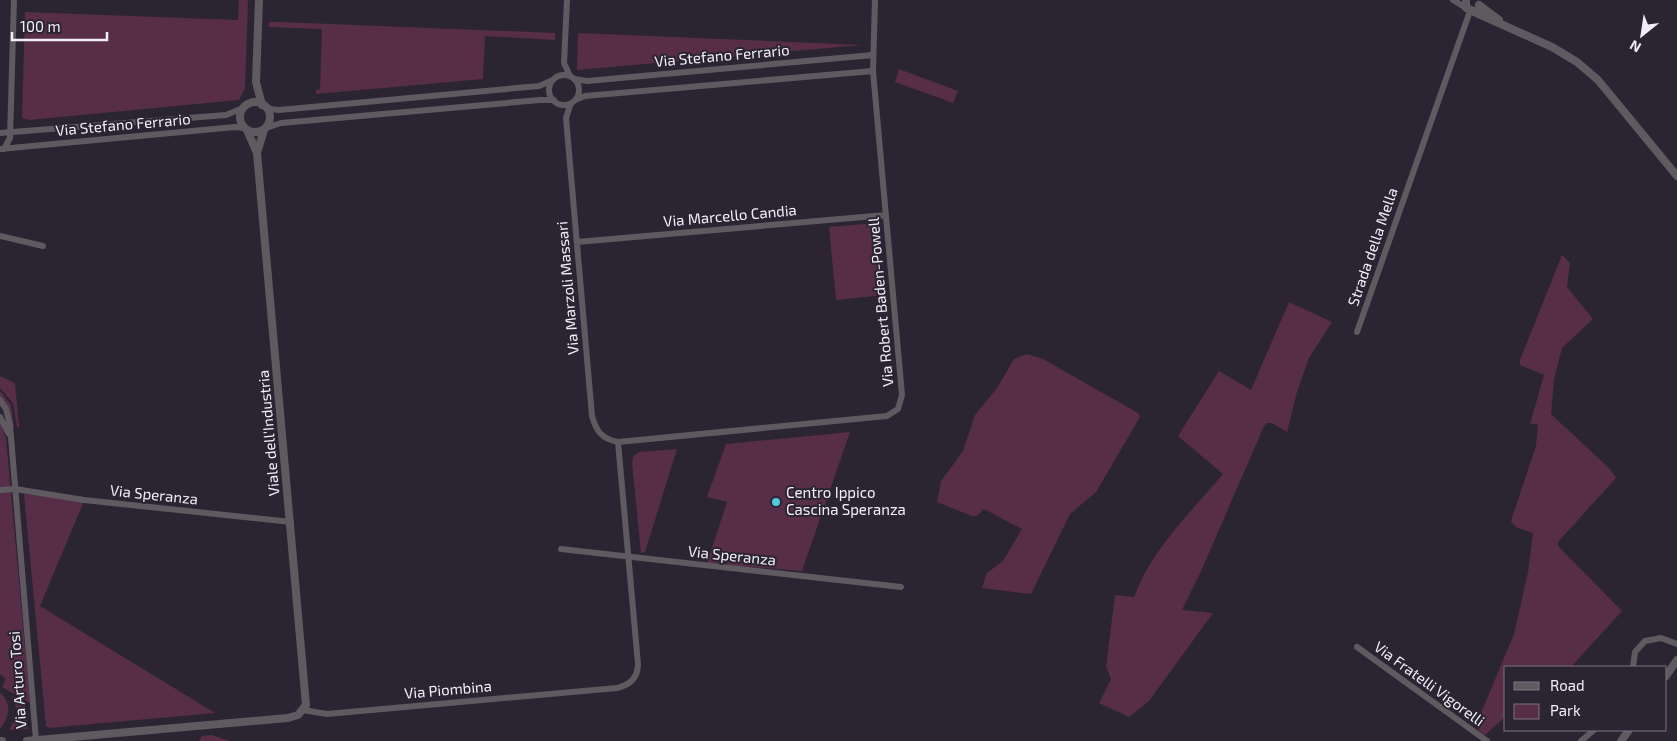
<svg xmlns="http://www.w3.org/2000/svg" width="1677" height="741" viewBox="0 0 1677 741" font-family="'Exo 2',sans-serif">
<rect width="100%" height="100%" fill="#2b2533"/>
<path fill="#572d48" d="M 239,0 L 248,0 L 245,88 L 239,100 L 29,120 L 22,118 L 25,12 L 238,20 Z
M 269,22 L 280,22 L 555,33 L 555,40 L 485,36 L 483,79 L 316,94 L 316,90 L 320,89 L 322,29 L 269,27 Z
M 578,33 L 862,45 L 577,70 Z
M 899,69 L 958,91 L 953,103 L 895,82 Z
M 876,223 L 884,295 L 836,300 L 829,227 Z
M 1562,255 L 1570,263 L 1567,287 L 1593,319 L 1562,348 L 1554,379 L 1551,414 L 1610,469 L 1616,478 L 1558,542 L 1558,546 L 1622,611 L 1571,667 L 1506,667 L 1506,716 L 1485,735 L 1479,731 L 1478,720 L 1514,634 L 1528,572 L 1533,533 L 1516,527 L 1511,521 L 1536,446 L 1538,424 L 1530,424 L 1544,375 L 1520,365 L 1520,360 Z
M 1289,302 L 1332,322 L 1309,358 L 1297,392 L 1287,432 L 1272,423 L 1267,423 L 1264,426 L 1202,569 L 1182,610 L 1213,613 L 1149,701 L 1129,717 L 1099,703 L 1111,679 L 1106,667 L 1115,595 L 1134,597 C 1152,549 1190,513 1223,474 L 1178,436 L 1219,371 L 1251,390 Z
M 1027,354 L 1043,359 L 1138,413 L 1140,417 L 1096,492 L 1070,514 L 1031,594 L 982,588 L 987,573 L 1003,561 L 1022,529 L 984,509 L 977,516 L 972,516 L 937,502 L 941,481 L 963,451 L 975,415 L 997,388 L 1014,359 Z
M 0,376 L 15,383 L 19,427 L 17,427 L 13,403 L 0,388 Z
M 0,391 L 11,405 L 14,427 L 12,427 L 0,397 Z
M 0,422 L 6,438 L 30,703 L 2,687 L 6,679 L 0,674 Z
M 850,432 L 802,571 L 728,565 L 726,561 L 720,561 L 716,564 L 707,563 L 727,502 L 707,497 L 726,444 Z
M 677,449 L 645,552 L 641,553 L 632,463 L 633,456 L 639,452 Z
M 24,494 L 84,501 L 40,606 L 215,713 L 49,728 L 46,726 Z
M 0,692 C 12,704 10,716 0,729 Z
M 12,696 L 25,704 L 28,729 L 9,730 L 18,713 Z
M 212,735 L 230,741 L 199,741 L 202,736 Z"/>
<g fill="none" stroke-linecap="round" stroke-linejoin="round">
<path stroke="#5f5a60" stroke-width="6" d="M 567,0 L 564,63 L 570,76
M 1453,0 L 1466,8
M549 90a15 15 0 1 1 30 0a15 15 0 1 1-30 0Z
M 574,79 L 587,81 L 873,55
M 575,100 L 585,96 L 873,71
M 571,103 L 566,118 L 592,416 C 596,431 602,439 618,442 L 887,416 L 898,409 L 902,395 L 873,71 L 875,0
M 265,106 L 271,109 L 279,110 L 539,86 L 553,80
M 266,128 L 281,123 L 540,100 L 554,100
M 0,133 L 226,115 L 243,108
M 0,149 L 235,127 L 244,128
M 4,149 L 10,138 L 14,0
M 0,236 L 43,246
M 577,242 L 886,215
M 1357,332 L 1470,11
M 0,400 L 6,409 L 10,425 L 36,740
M 0,417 L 9,434
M 0,490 L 15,489 L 84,500 L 291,522
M 561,549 L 901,587
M 1357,647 L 1487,741
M 1633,667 L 1635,652 L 1645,641 L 1661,638 L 1677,644
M 303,710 L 327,714 L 617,688 C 630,685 638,678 638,664 L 618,442
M 1581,741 L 1594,730"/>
<path stroke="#5f5a60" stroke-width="8" d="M 259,0 L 256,82 L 262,105
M 1466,0 L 1466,8 L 1474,11
M 1479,5 L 1499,20
M 1472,11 L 1552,47 L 1577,62 L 1598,80 L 1677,176
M240 117a15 15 0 1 1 30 0a15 15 0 1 1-30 0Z
M 247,130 L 257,153
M 1666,676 L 1677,660
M 0,741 L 2,741
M 27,741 L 288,718 L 298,715 L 306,705 L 257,153 L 264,130
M 1621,741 L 1629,730"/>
</g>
<circle fill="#53cadc" stroke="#2b2533" stroke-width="2" cx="776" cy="502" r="5"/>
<g text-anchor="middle" stroke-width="4" stroke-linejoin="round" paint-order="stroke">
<g font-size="15" fill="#f1eef7" stroke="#2b2533">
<text transform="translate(722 56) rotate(-5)" y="5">Via Stefano Ferrario</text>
<text transform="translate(123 125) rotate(-5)" y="5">Via Stefano Ferrario</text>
<text transform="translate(730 216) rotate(-5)" y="5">Via Marcello Candia</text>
<text transform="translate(1373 247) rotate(-71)" y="5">Strada della Mella</text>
<text transform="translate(568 288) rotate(-95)" y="5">Via Marzoli Massari</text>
<text transform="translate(881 302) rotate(-95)" y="5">Via Robert Baden-Powell</text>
<text transform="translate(269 433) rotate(-95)" y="5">Viale dell'Industria</text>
<text transform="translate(154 495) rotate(6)" y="5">Via Speranza</text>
<text transform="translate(732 556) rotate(6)" y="5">Via Speranza</text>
<text transform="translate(18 680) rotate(-94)" y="5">Via Arturo Tosi</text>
<text transform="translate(1429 684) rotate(36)" y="5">Via Fratelli Vigorelli</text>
<text transform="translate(448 690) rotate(-5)" y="5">Via Piombina</text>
</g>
<g font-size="15" fill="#f1eef7" stroke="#2b2533" text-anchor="start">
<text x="786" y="498">Centro Ippico<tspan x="786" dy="17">Cascina Speranza</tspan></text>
</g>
</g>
<rect x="1504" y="666" width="162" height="65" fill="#2b2533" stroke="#7a7581"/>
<rect x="1514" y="682" width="25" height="8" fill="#5f5a60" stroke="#7a7581"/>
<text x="1550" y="691" font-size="15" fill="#f1eef7">Road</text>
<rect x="1514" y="704" width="25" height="15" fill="#572d48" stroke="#7a7581"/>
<text x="1550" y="716" font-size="15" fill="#f1eef7">Park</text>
<g transform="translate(1642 35) rotate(210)" stroke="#2b2533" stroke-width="4" paint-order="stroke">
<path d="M0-4L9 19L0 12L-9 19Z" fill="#f1eef7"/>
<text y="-8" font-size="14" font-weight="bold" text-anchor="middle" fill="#f1eef7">N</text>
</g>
<path d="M12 32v8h95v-8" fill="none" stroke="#f1eef7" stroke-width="2.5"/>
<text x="20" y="32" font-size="15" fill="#f1eef7" stroke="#2b2533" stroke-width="4" paint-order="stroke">100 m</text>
</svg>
